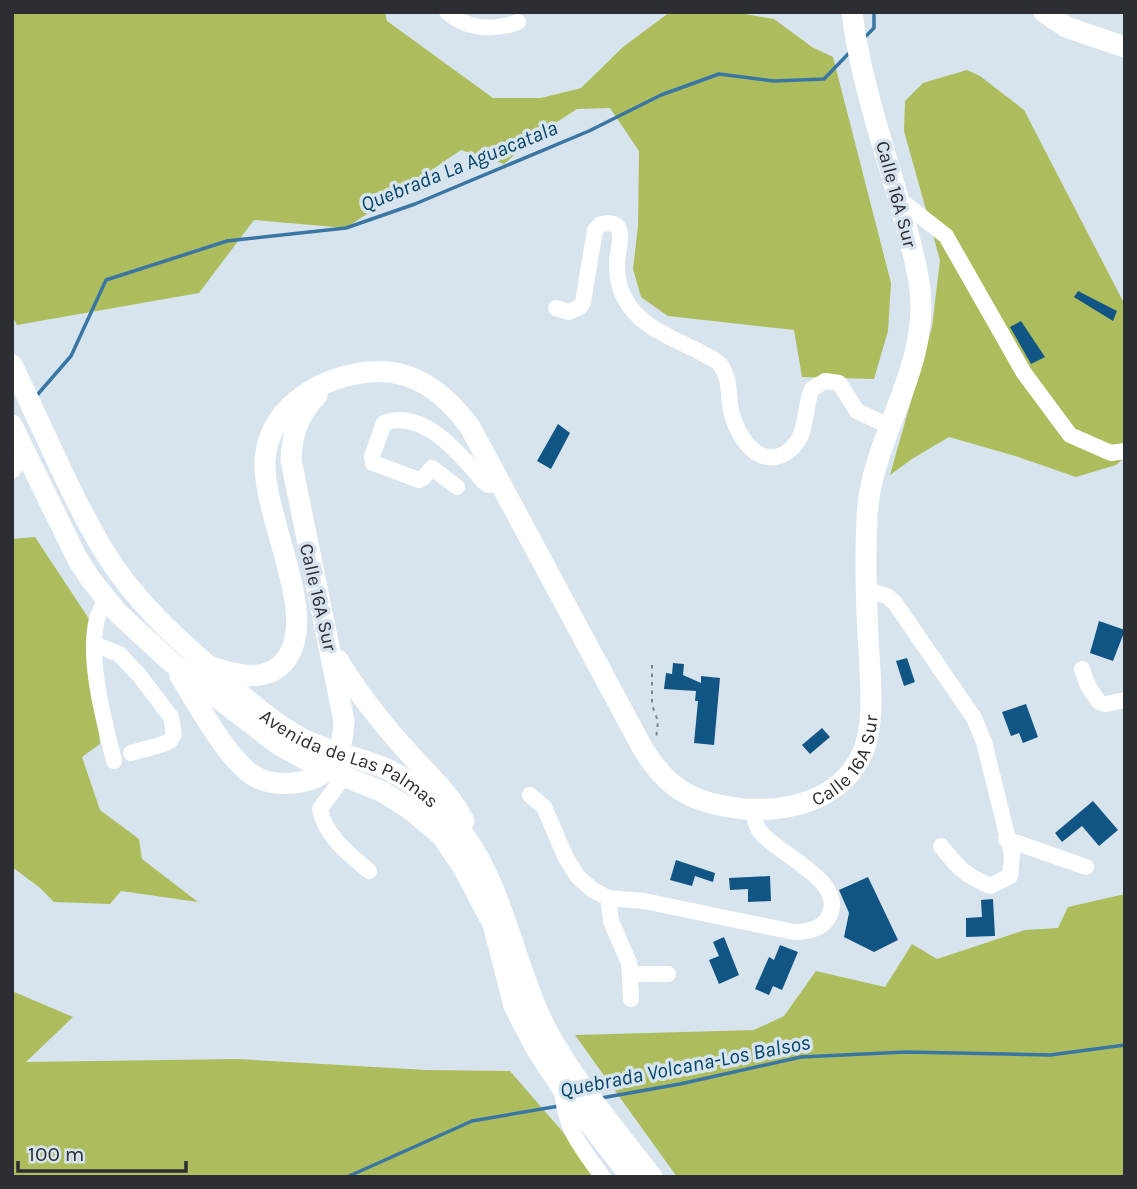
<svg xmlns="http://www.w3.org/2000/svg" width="1137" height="1189" viewBox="0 0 1137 1189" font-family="Karla,sans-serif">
<rect width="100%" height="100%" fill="#d7e4ee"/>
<path fill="#adbd5d" d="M 12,12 L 385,12 L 387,21 L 493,98 L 541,98 L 581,88 L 623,47 L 670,12 L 732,12 L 774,19 L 812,47 L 833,57 L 891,283 L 888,331 L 874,379 L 802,377 L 794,330 L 668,316 L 641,297 L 633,269 L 638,226 L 639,151 L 610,108 L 577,109 L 543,131 L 504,164 L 461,150 L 346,228 L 254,220 L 199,293 L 17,325 L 12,316 Z
M 967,70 L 980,76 L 1024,110 L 1125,305 L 1125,457 L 1116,465 L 1076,477 L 1015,456 L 949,437 L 912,459 L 890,475 L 932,327 L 940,260 L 904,131 L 905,101 L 923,83 Z
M 35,537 L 91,622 L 94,644 L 100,744 L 82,757 L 100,810 L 139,839 L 142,859 L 198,902 L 121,891 L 110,904 L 54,902 L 39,887 L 12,867 L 12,539 Z
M 1125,894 L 1125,1177 L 677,1177 L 575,1035 L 754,1030 L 784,1016 L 816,971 L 885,987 L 912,944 L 937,959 L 1025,930 L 1058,928 L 1068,907 Z
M 12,991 L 73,1017 L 26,1062 L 237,1059 L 426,1070 L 510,1071 L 562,1131 L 593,1177 L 12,1177 Z"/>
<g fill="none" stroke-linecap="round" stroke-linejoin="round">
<path stroke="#3a76a3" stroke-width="3.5" d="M 864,38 L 874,28 L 874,12
M 38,394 L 71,356 L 106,280 L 227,241 L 346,228 L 415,204 L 589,131 L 661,95 L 719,74 L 774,81 L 824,79 L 851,51
M 601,1098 L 680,1084 L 801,1057 L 906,1052 L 1050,1055 L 1125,1045
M 347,1177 L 472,1121 L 559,1106"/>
</g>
<path fill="#105583" d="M 1078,291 L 1117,311 L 1113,321 L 1074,297 Z
M 1021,321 L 1045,357 L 1031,364 L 1010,327 Z
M 558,424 L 570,433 L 551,469 L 537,461 Z
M 1099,621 L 1125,630 L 1113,661 L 1090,653 Z
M 907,658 L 915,682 L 904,686 L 896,661 Z
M 673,663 L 684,664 L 683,675 L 701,683 L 701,676 L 720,678 L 714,745 L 694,743 L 698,701 L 695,701 L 696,691 L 664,689 L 666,673 L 672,674 Z
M 1026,704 L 1038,737 L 1023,743 L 1019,733 L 1011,736 L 1002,712 Z
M 822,728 L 830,737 L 810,754 L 802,745 Z
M 1093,801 L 1118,830 L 1099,846 L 1082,826 L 1062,842 L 1055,833 Z
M 676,860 L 715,873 L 713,882 L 695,876 L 692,886 L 670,880 Z
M 770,876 L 771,901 L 748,902 L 748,889 L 730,890 L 729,878 Z
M 868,877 L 898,940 L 874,952 L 844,937 L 849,913 L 839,890 Z
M 993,899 L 995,936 L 966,937 L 966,918 L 982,917 L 981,900 Z
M 724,937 L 739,975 L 719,984 L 709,960 L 719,956 L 713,942 Z
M 780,945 L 798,952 L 782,990 L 773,986 L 769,995 L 755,989 L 769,957 L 774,960 Z"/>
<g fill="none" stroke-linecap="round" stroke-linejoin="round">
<path stroke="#7b838a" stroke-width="2" stroke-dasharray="3.5 5" stroke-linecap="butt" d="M 652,665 L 652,705 L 658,721 L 656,739"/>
<path stroke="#fff" stroke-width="16" d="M 447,12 C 469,30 492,31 518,22
M 900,203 L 908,206 L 946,236 L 1024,373 L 1070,435 L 1111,453 L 1125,451
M 556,308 L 569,312 L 580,307 L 583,302 L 595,230 L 601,224 C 606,223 612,222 617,226 C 624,234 617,253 617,263 C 617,274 618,285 623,295 C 640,333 687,341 719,363 C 732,379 727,396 732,415 C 738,434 752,460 775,457 C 786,456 795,446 800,437 C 807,422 805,404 812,389 L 825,381 L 839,383 L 857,411 L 891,427
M 12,471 L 26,454
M 457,487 L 432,468 L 423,478 L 419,480 L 373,463 L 372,456 L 384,423 C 423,408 461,455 483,481 L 488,485 L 499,483
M 866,590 L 887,596 L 895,603 L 974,718 L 984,742 L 1012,855 L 1010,876 L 990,886 C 965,875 958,868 941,846
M 106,599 C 103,606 99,612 97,619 C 87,660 104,720 114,761
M 94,644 L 119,654 L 139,675 L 171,717 L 174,734 L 170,741 L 160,745 L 131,753
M 1082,669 L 1088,686 L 1099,702 L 1106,704 L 1125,700
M 344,776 L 320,809 C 325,836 348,853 369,871
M 530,795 L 544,807 L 566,858 L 578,877 L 593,890 L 608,898 L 644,901 L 794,932 C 807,932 821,930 828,918 C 850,881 775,854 759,830 C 755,824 754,816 753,809
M 1006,839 L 1086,867
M 608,898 L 611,921 L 629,963 L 631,999
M 630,974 L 668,974
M 562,1088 C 564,1126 580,1147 603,1177"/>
<g stroke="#fff" stroke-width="21">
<path d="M 1044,12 L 1066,27 L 1125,47"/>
<path id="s1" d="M 12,365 C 42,426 68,490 102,548 C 134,601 176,638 222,678 C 243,696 264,716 289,731 C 319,751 356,755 389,770 C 415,783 436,802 455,824 C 499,873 513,958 541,1019 C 569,1076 613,1126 652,1177"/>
<path d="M 12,425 L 77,558 L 91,580 L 118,613 L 171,662 L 279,745 L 316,765 L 383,792 L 410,809 L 442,836 L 464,869 L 493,924 L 514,1006 L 537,1050 L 562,1088 L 631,1177"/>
<path d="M 338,660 C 357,692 381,722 406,750 C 427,774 450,793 464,821"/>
<path id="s2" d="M 208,666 C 232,673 262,685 283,663 C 325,618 256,509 266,452 C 274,404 323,377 368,372 C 413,367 445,393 470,427 L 642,747 C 668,791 695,804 745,809 C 789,812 837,800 859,760 C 878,727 869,671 868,634 C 866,596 865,557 867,518 C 870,438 929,373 920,289 C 917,263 909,237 902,212 C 884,146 860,80 852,12"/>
<path d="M 180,676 C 198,704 227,759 254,776 C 271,786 294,785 312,779 C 337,770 343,745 344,721 L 291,460 C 292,434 298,415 317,395"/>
</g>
</g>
<g text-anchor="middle" stroke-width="7" stroke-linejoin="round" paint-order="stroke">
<g font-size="19" fill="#2b2f33" stroke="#d7e4ee">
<text transform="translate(897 194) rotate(75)" y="7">Calle 16A Sur</text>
<text transform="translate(319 597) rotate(77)" y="7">Calle 16A Sur</text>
<text dy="7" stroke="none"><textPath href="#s2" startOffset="1171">Calle 16A Sur</textPath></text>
<text dy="7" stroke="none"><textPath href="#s1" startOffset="534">Avenida de Las Palmas</textPath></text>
</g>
<g font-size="21" font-style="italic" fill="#00436b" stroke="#d7e4ee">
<text transform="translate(459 166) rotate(-22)" y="7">Quebrada La Aguacatala</text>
<text transform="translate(685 1066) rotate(-11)" y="7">Quebrada Volcana-Los Balsos</text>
</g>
</g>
<rect width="1137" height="1189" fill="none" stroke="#2b2f33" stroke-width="28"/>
<path d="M18 1161v10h168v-10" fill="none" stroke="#2b2f33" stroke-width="3.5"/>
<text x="28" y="1161" font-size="21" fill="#2b2f33" stroke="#d7e4ee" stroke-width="5" paint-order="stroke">100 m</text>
</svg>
